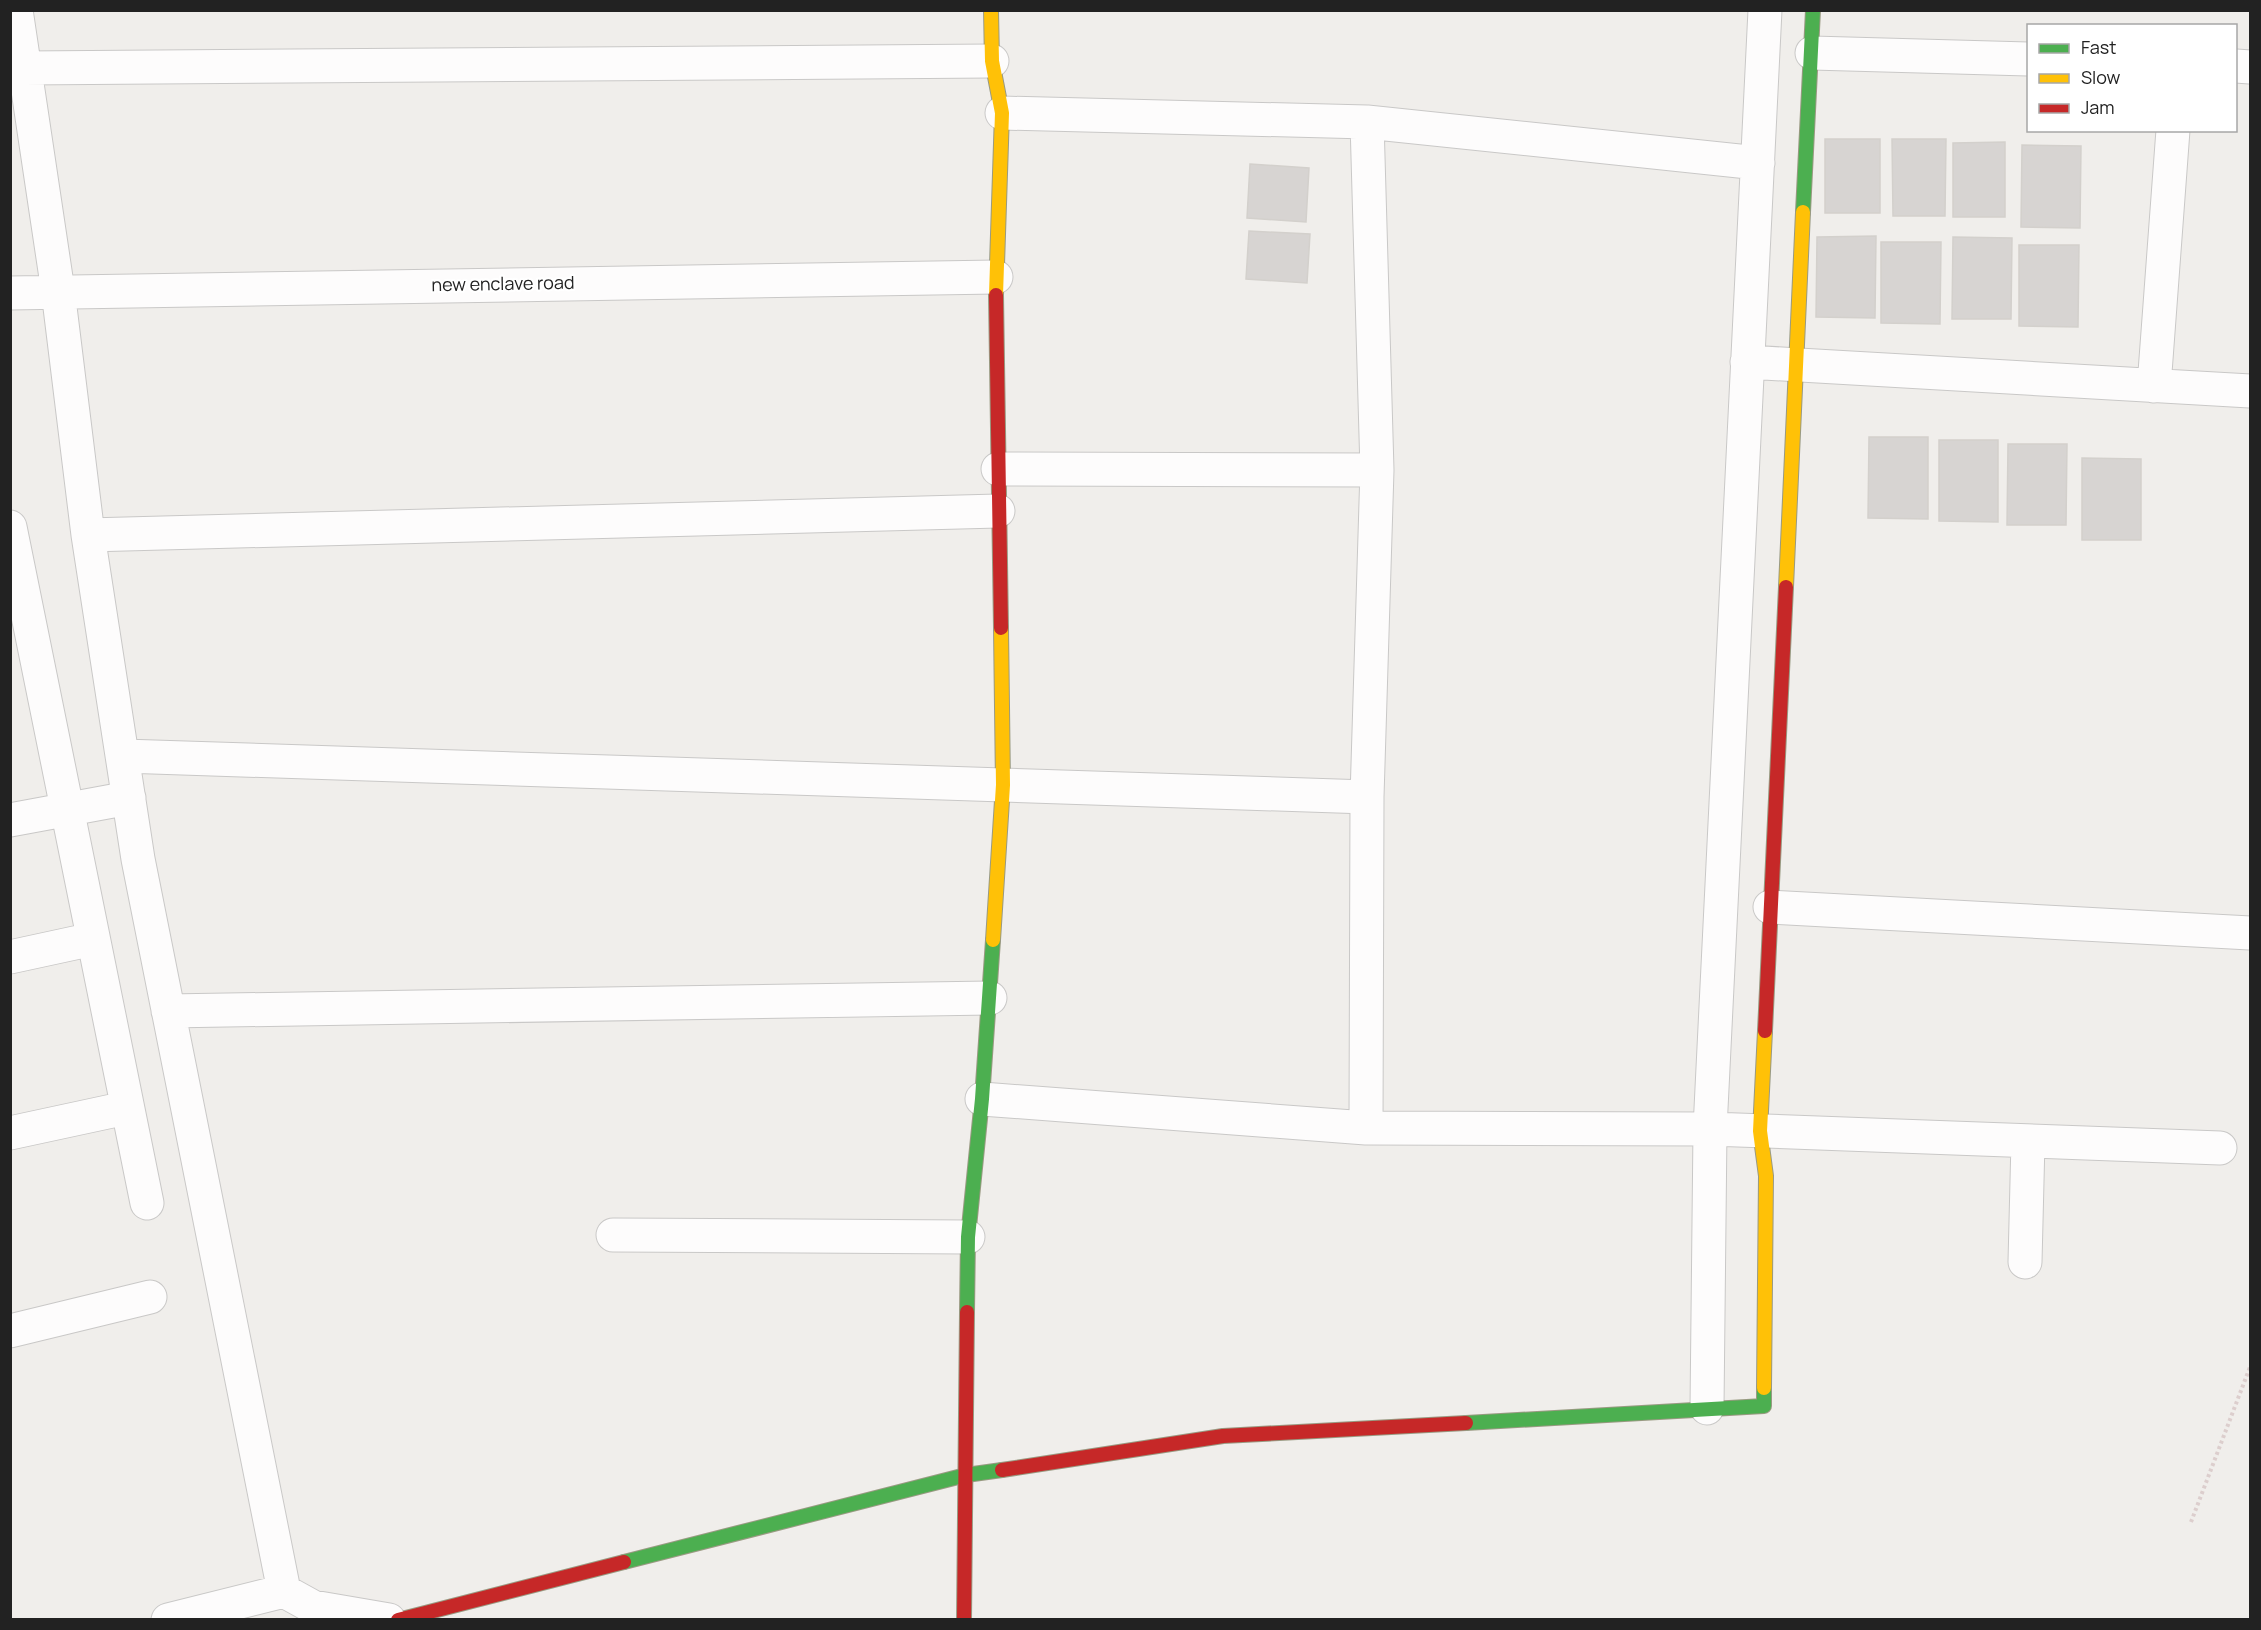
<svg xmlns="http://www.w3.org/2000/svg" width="2261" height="1630" viewBox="0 0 2261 1630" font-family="Manrope,sans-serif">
<rect width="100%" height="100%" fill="#f0eeeb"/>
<path fill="#d7d4d2" stroke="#d3d0cc" stroke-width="1.5" d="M 1825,139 L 1880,139 L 1880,213 L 1825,213 Z
M 1892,139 L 1946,139 L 1945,216 L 1893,216 Z
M 2005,142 L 2005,217 L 1953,217 L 1953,143 Z
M 2022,145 L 2081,146 L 2080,228 L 2021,227 Z
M 1250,164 L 1309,168 L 1306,222 L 1247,218 Z
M 1249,231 L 1310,234 L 1307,283 L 1246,279 Z
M 1876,236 L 1875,318 L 1816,317 L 1817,237 Z
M 1953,237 L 2012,238 L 2011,319 L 1952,319 Z
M 1881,242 L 1941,242 L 1940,324 L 1881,323 Z
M 2019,245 L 2079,245 L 2078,327 L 2019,326 Z
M 1869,437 L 1928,437 L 1928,519 L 1868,518 Z
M 1939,440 L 1998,440 L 1998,522 L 1939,521 Z
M 2008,444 L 2067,444 L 2066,525 L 2007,525 Z
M 2082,458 L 2141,459 L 2141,540 L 2082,540 Z"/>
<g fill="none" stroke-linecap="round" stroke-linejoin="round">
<defs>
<path id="street" d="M 16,10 L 58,291 L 88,535 L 138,859 L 284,1591
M 1812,53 L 2028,59
M 2236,66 L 2250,67
M 24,68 L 992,61
M 1002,113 L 1367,122 L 1758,163
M 10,293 L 996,277
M 1747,362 L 2250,391
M 2154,386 L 2173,130
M 998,469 L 1377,470
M 10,527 L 147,1203
M 88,535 L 998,511
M 123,756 L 1367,797
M 10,820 L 129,798
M 1770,907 L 2250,933
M 10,957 L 93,939
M 168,1011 L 990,998
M 982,1099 L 1366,1128 L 1710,1129 L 2220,1148
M 1366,1128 L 1367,797 L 1377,470 L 1367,122
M 10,1133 L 126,1108
M 613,1235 L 968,1237
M 2025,1262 L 2028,1141
M 10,1331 L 150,1297
M 1707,1408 L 1710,1129 L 1765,10
M 168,1620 L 284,1591 L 313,1607 L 389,1620"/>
<path id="fast" d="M 1803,212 L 1813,10
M 967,1312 L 968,1237 L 982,1099 L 993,940
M 1466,1423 L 1764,1406 L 1764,1388
M 624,1562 L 966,1475 L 1002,1470"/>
<path id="slow" d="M 991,10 L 992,61 L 1002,113 L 996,295
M 1786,587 L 1803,212
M 993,940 L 1003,785 L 1001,628
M 1764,1388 L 1766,1176 L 1760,1131 L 1765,1031"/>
<path id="jam" d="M 996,295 L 1001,628
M 1765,1031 L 1786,587
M 1002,1470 L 1223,1436 L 1466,1423
M 398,1620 L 624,1562
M 964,1620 L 967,1312"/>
</defs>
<use href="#street" stroke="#c9c8c7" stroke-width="35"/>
<use href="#fast" stroke="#999a82" stroke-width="16"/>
<use href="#slow" stroke="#999a82" stroke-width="16"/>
<use href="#jam" stroke="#999a82" stroke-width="16"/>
<path stroke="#dccecd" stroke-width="4" stroke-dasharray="3 3" stroke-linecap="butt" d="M 2191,1522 L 2250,1367"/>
<use href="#street" stroke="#fdfcfc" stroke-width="33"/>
<use href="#fast" stroke="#4caf50" stroke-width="14"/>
<use href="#slow" stroke="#ffc107" stroke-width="14"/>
<use href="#jam" stroke="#c62828" stroke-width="14"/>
</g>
<g text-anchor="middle" stroke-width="4.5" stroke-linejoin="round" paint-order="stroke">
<g font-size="18" fill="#222" stroke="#fff">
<text transform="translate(503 284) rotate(-1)" y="6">new enclave road</text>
</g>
</g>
<rect width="2261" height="1630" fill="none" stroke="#222222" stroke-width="24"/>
<rect x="2027" y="24" width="210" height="108" fill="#ffffff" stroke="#a7a7a7" stroke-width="1.5"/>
<rect x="2039" y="44" width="30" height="9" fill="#4caf50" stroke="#a7a7a7" stroke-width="1.5"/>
<text x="2081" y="54" font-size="18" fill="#222222">Fast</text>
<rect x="2039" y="74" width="30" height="9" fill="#ffc107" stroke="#a7a7a7" stroke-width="1.5"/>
<text x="2081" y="84" font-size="18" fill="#222222">Slow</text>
<rect x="2039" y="104" width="30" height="9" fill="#c62828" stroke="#a7a7a7" stroke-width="1.5"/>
<text x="2081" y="114" font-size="18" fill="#222222">Jam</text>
</svg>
